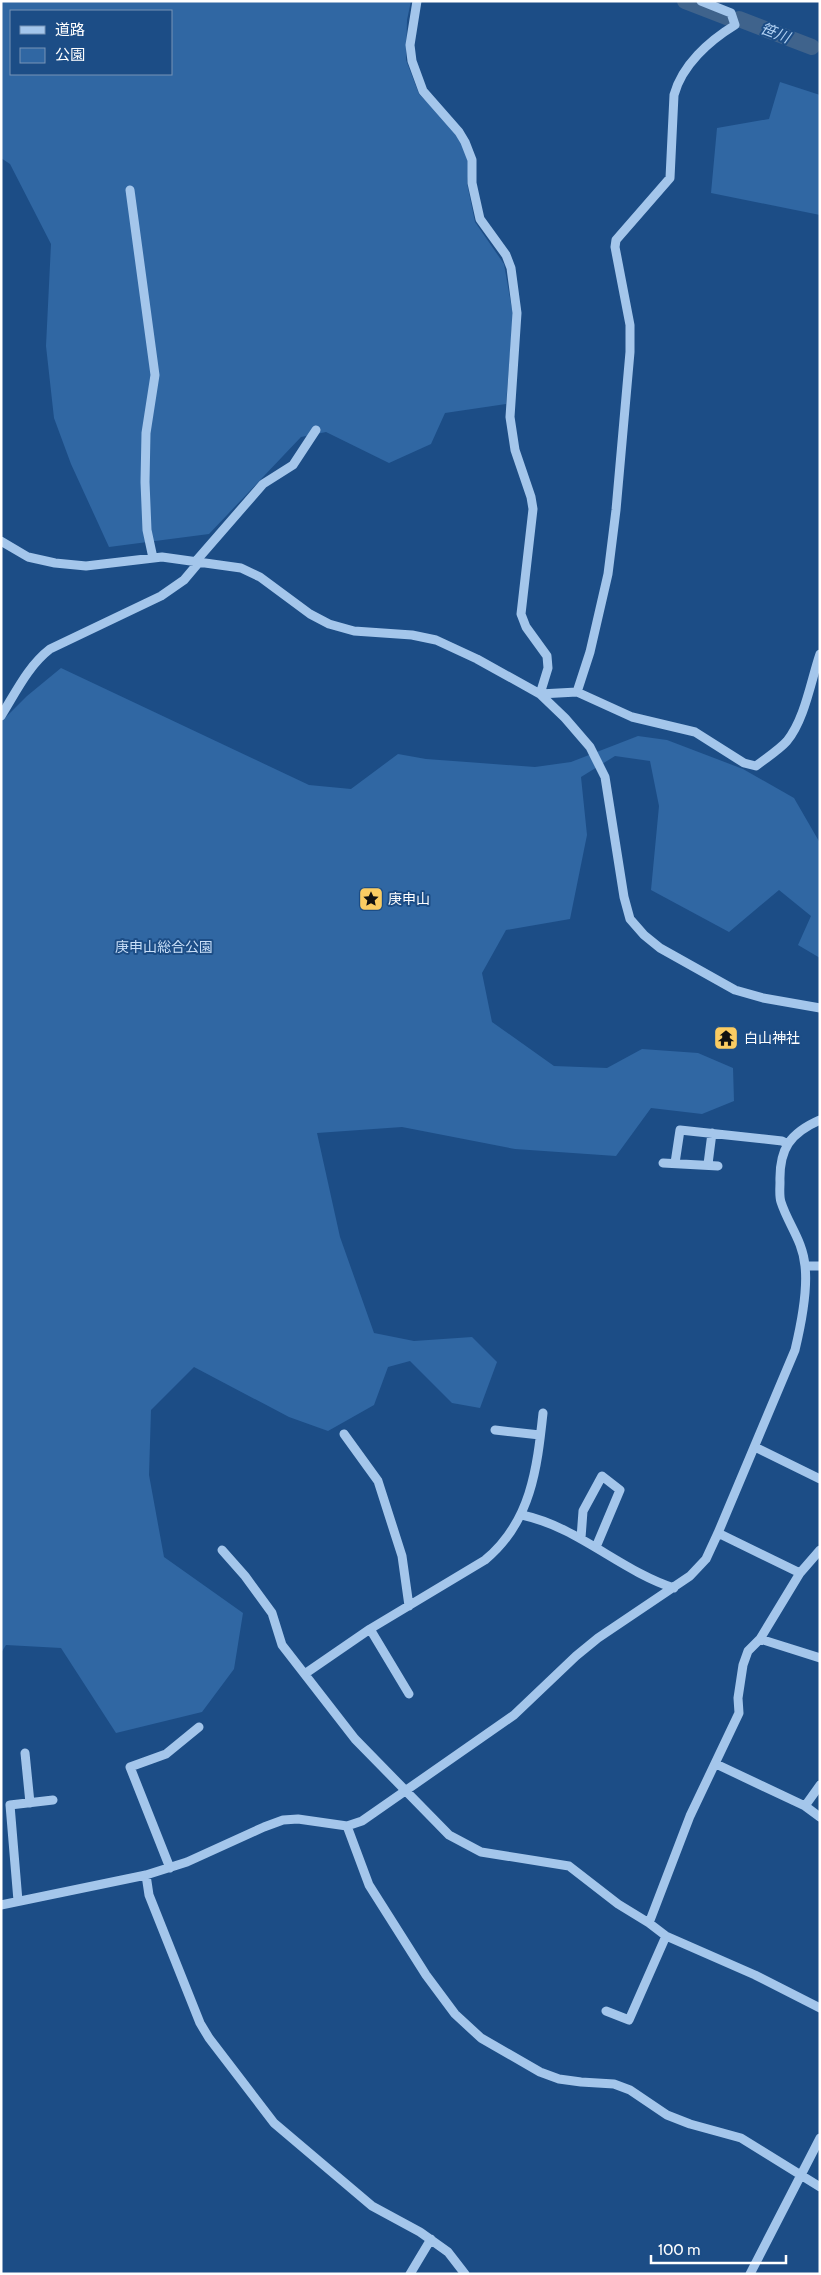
<svg xmlns="http://www.w3.org/2000/svg" width="821" height="2275" viewBox="0 0 821 2275" font-family="Cabin,'Noto Sans JP',sans-serif">
<rect width="100%" height="100%" fill="#1c4d86"/>
<path fill="#3067a3" fill-rule="evenodd" d="M 1,1 L 411,1 L 407,20 L 406,60 L 419,94 L 449,123 L 468,151 L 470,163 L 467,183 L 475,222 L 504,264 L 513,315 L 506,404 L 445,413 L 431,444 L 389,463 L 326,432 L 301,437 L 209,534 L 109,547 L 71,464 L 54,418 L 46,346 L 51,244 L 10,164 L 1,158 ZM 11,11 L 171,11 L 171,74 L 11,74 Z
M 780,82 L 820,95 L 820,215 L 711,193 L 717,128 L 769,119 Z
M 61,668 L 309,785 L 351,789 L 398,754 L 426,759 L 535,767 L 571,762 L 638,736 L 667,740 L 743,769 L 794,798 L 820,843 L 820,958 L 798,945 L 811,916 L 779,890 L 729,932 L 651,890 L 659,806 L 650,761 L 615,756 L 581,777 L 587,835 L 570,919 L 506,930 L 482,973 L 492,1022 L 554,1066 L 607,1068 L 642,1049 L 698,1053 L 733,1068 L 734,1101 L 702,1114 L 651,1108 L 616,1156 L 515,1149 L 402,1127 L 317,1133 L 340,1237 L 374,1333 L 414,1341 L 472,1337 L 497,1362 L 480,1408 L 452,1403 L 410,1361 L 388,1367 L 374,1405 L 328,1431 L 289,1417 L 194,1367 L 151,1410 L 149,1475 L 164,1557 L 243,1613 L 234,1669 L 202,1712 L 116,1733 L 61,1648 L 6,1645 L 1,1653 L 1,722 L 27,696 Z"/>
<g fill="none" stroke-linecap="round" stroke-linejoin="round">
<path stroke="#3f638c" stroke-width="16" d="M 685,1 L 729,18
M 739,19 L 812,47"/>
<path stroke="#a4c6eb" stroke-width="9" d="M 417,1 L 410,45 L 412,61 L 423,91 L 459,132 L 465,142 L 472,160 L 472,183 L 480,219 L 506,255 L 511,268 L 517,313 L 510,417 L 515,450 L 531,497 L 533,509 L 521,614 L 526,627 L 547,656 L 548,668 L 540,694 L 577,692 L 632,717 L 695,732 L 744,763 L 756,766 C 766,758 779,750 787,741 C 805,719 811,680 820,654
M 130,190 L 155,375 L 146,433 L 145,482 L 147,530 L 153,558
M 1,541 L 28,557 L 55,563 L 86,566 L 162,557 L 241,568 L 260,577 L 310,614 L 329,624 L 354,631 L 412,635 L 436,640 L 477,659 L 540,694 L 565,718 L 590,747 L 605,777 L 624,897 L 630,919 L 644,935 L 660,948 L 735,990 L 763,998 L 820,1008
M 196,561 L 263,484 L 293,465 L 316,430
M 577,692 L 590,652 L 608,574 L 616,510 L 630,352 L 630,325 L 615,247 L 616,240 L 670,178 L 674,95 C 682,65 709,41 735,25 L 731,13 L 701,1
M 1,716 C 16,692 28,666 50,649 L 161,596 L 184,580 L 200,561
M 663,1163 L 718,1166
M 675,1163 L 680,1130 L 782,1141 L 788,1144
M 708,1164 L 712,1133
M 805,1266 L 820,1266
M 495,1430 L 540,1435
M 344,1434 L 378,1481 L 402,1556 L 409,1606
M 755,1447 L 820,1479
M 522,1515 C 578,1527 621,1571 674,1588
M 718,1533 L 800,1573
M 581,1538 L 583,1511 L 602,1476 L 620,1490 L 596,1547
M 222,1550 L 245,1576 L 272,1613 L 282,1645 L 355,1739 L 449,1835 L 481,1852 L 569,1866 L 618,1904 L 649,1923 L 666,1936 L 755,1975 L 820,2008
M 370,1629 L 409,1694
M 760,1639 L 820,1658
M 306,1673 L 370,1629 L 485,1560 C 531,1522 537,1469 543,1413
M 25,1753 L 30,1803
M 716,1764 L 805,1806 L 820,1817
M 805,1806 L 820,1785
M 347,1826 L 369,1885 L 426,1975 L 455,2014 L 481,2038 L 540,2072 L 559,2079 L 581,2082 L 614,2084 L 630,2090 L 667,2115 L 690,2124 L 741,2138 L 820,2187
M 170,1868 L 130,1767 L 166,1754 L 199,1727
M 146,1875 L 149,1895 L 200,2023 L 209,2038 L 274,2123 L 372,2206 L 420,2232 L 448,2252 L 465,2274
M 18,1901 L 10,1805 L 53,1800
M 1,1905 L 146,1875 L 187,1862 L 264,1827 L 283,1820 L 298,1819 L 347,1826 L 362,1821 L 514,1715 L 576,1656 L 598,1638 L 690,1576 L 706,1559 L 718,1533 L 795,1350 C 801,1325 808,1292 805,1266 C 803,1241 788,1224 781,1202 C 779,1196 780,1188 780,1182 C 779,1149 790,1133 820,1120
M 649,1923 L 690,1816 L 739,1713 L 738,1698 L 743,1665 L 748,1651 L 760,1639 L 800,1573 L 820,1550
M 606,2011 L 629,2020 L 666,1936
M 410,2274 L 431,2239
M 750,2274 L 820,2138"/>
</g>
<defs>
<symbol id="sight-square" viewBox="-11 -11 22 22"><rect x="-9" y="-9" width="18" height="18" rx="4" fill="#fbcc62" stroke="#1c4d86"/><path d="M0-6L1.8-2.2L6-1.7L2.9 1.2L3.7 5.4L0 3.3L-3.7 5.4L-2.9 1.2L-6-1.7L-1.8-2.2Z" fill="#111"/></symbol>
<symbol id="temple-square" viewBox="-11 -11 22 22"><rect x="-9" y="-9" width="18" height="18" rx="4" fill="#fbcc62" stroke="#1c4d86"/><path d="M0-6L5-2H3V0L6.5 2.5H4V6H1.5V3h-3V6H-4V2.5H-6.5L-3 0V-2H-5Z" fill="#111"/></symbol>
</defs>
<g fill-rule="evenodd">
<use href="#sight-square" x="357" y="885" width="28" height="28"/>
<use href="#temple-square" x="712" y="1024" width="28" height="28"/>
</g>
<g text-anchor="middle" stroke-width="4" stroke-linejoin="round" paint-order="stroke">
<g font-size="14" fill="#fff" stroke="#1c4d86" text-anchor="start">
<text x="388" y="904">庚申山</text>
<text x="744" y="1043">白山神社</text>
</g>
<g font-size="14" fill="#c9dff8" stroke="#1c4d86">
<text x="164" y="952">庚申山総合公園</text>
</g>
<g font-size="15" font-style="italic" fill="#b0d0f2" stroke="#1c4d86">
<text transform="translate(775 33) rotate(21)" y="5">笹川</text>
</g>
</g>
<rect width="821" height="2275" fill="none" stroke="#ffffff" stroke-width="5"/>
<rect x="10" y="10" width="162" height="65" fill="#1c4d86" stroke="#7794b6"/>
<rect x="20" y="26" width="25" height="8" fill="#a4c6eb" stroke="#7794b6"/>
<text x="55" y="35" font-size="15" fill="#ffffff">道路</text>
<rect x="20" y="48" width="25" height="15" fill="#3067a3" stroke="#7794b6"/>
<text x="55" y="60" font-size="15" fill="#ffffff">公園</text>
<path d="M651 2255v8h135v-8" fill="none" stroke="#ffffff" stroke-width="2.5"/>
<text x="658" y="2255" font-size="15" fill="#ffffff" stroke="#1c4d86" stroke-width="4" paint-order="stroke">100 m</text>
</svg>
